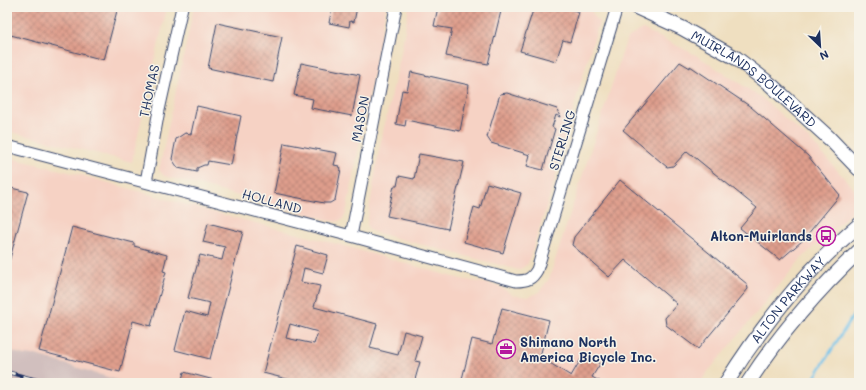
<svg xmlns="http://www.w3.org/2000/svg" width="866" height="390" viewBox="0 0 866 390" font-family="Mali,sans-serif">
<defs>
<pattern id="building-cross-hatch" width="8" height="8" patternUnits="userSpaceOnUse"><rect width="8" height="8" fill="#df9e8c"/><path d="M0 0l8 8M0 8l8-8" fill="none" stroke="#b48176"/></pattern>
</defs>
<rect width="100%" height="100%" fill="#f7f3e8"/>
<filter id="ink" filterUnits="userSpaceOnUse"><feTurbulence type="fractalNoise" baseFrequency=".025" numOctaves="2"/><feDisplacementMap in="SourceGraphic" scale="8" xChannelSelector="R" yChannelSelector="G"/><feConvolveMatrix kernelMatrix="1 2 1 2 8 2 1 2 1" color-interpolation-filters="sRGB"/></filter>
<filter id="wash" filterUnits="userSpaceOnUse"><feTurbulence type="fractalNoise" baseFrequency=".012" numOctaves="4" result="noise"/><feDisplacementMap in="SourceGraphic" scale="16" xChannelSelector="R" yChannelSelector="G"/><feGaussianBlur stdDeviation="0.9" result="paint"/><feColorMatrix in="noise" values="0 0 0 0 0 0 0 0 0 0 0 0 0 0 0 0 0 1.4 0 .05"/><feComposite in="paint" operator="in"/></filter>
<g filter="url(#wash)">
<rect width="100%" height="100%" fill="#efdfc0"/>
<path fill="#f6d2c4" d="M 7,7 L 167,7 L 132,162 L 7,131 Z
M 194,7 L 386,7 L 346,214 L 342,220 L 336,222 L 164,176 L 159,170 Z
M 409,7 L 588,7 L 599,22 L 577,95 L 553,186 L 528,264 L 519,270 L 373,232 L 368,228 L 367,223 L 380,145 L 401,53 Z
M 643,29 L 696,55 L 762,98 L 813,143 L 854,189 L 858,197 L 854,210 L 801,259 L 706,374 L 700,383 L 127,383 L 36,355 L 24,355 L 7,350 L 7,157 L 81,175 L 209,211 L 337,244 L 461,279 L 497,285 L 513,295 L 528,297 L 538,293 L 549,279 L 627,38 Z"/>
<path fill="#d1bfbe" d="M 7,350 L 24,355 L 36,355 L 127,383 L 7,383 Z"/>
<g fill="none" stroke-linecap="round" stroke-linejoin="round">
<path stroke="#6ec1ea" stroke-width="2.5" d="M 811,383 L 859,306"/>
</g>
<g id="blocks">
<path fill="url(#building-cross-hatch)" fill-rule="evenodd" d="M 7,7 L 118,7 L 104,60 L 7,34 Z
M 332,7 L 357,7 L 354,22 L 350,21 L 349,27 L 329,23 Z
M 438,7 L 502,7 L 488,64 L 446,56 L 452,29 L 434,26 Z
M 534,7 L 564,7 L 579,12 L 570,42 L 563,40 L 556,61 L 520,51 Z
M 217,23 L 282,37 L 273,82 L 208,68 Z
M 680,62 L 690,68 L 690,66 L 751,107 L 808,156 L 840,195 L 802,241 L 780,260 L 740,228 L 757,208 L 687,151 L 673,166 L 667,167 L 623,130 Z
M 301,63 L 360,75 L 352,116 L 311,108 L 313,99 L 294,95 Z
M 411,72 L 469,85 L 460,131 L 406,120 L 405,126 L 396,124 L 402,90 L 407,91 Z
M 507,93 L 557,109 L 560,117 L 556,115 L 552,127 L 555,129 L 543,170 L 527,166 L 530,155 L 491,143 L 487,137 L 500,94 Z
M 197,106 L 241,116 L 231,165 L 208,161 L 207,165 L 204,165 L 197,168 L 197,172 L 178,168 L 172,159 L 176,139 L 185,133 L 191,134 Z
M 284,143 L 337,153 L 334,165 L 339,166 L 341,169 L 335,200 L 330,203 L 324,203 L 274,193 Z
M 419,154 L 464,162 L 448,229 L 387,216 L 394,186 L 397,186 L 399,176 L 414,179 Z
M 620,180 L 747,284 L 748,289 L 698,349 L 666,325 L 665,318 L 677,304 L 625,260 L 609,277 L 572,245 L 574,237 Z
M 487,183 L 521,193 L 503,253 L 464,242 L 474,207 L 480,209 Z
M 7,187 L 28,192 L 9,262 L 7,261 Z
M 208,223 L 243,232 L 210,359 L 175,350 L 185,311 L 207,317 L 210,303 L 188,298 L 200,255 L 222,260 L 225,247 L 203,242 Z
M 72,227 L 134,243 L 134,246 L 167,255 L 163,271 L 166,272 L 151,326 L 133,321 L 120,372 L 39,351 Z
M 297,246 L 328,255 L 323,273 L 304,268 L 301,282 L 320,286 L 314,307 L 377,324 L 370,348 L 398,355 L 404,331 L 422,336 L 415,361 L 420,362 L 414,383 L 303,383 L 263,373 ZM 290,324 L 318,332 L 314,344 L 286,338 Z
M 502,308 L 549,320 L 540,357 L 571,376 L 584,354 L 600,364 L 592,377 L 603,383 L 461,383 L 472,339 L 492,344 Z
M 184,372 L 218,381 L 218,383 L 181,383 Z"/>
</g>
</g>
<g filter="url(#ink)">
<use href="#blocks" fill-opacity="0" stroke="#3b496d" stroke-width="1"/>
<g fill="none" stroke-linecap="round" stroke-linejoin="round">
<defs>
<path id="minor" d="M 7,146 L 351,236 L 516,281 C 527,281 532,279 537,270 L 617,7
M 146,182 L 159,110 L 182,7
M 351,236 L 396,7"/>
<g id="major">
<path id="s1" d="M 636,7 L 682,28 L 736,58 L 771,85 L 829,138 L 859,169"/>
<path id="s2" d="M 726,383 C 763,324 806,270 859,225"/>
<path d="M 748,383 C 779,335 817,291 859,251"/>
</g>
</defs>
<use href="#minor" stroke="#3b496d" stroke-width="13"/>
<use href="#major" stroke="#3b496d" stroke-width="16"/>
<use href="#minor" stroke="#fff" stroke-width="11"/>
<use href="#major" stroke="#fff" stroke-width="14"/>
<defs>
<path id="rail" d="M 7,372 L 48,383"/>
</defs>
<use href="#rail" stroke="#1b2f5e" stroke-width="4"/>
<use href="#rail" stroke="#f7f3e8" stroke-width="2.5" stroke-dasharray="8" stroke-linecap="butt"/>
</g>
</g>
<defs>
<symbol id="bus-ring" viewBox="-11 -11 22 22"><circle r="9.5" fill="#f7f3e8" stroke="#b5179e" stroke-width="1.5"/><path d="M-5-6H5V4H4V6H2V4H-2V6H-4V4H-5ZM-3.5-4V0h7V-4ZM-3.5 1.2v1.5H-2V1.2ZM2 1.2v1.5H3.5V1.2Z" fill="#b5179e"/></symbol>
<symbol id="office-ring" viewBox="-11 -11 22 22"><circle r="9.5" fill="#f7f3e8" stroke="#b5179e" stroke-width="1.5"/><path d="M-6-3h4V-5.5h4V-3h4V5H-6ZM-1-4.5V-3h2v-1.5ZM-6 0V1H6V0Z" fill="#b5179e"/></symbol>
</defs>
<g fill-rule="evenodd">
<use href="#bus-ring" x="815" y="225" width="22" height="22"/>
<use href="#office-ring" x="495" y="338" width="22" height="22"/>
</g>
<g text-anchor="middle" stroke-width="3" stroke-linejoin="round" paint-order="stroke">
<g font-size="13" fill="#1b2f5e" stroke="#f7f3e8">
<text dy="5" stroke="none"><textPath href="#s1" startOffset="139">MUIRLANDS BOULEVARD</textPath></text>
<text transform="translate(149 91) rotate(-78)" y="5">THOMAS</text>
<text transform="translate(360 119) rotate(-79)" y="5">MASON</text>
<text transform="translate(562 140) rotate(-73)" y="5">STERLING</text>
<text transform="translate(272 201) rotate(15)" y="5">HOLLAND</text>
<text dy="5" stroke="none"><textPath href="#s2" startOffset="104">ALTON PARKWAY</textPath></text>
</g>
<g font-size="13" font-weight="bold" fill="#1b2f5e" stroke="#f7f3e8" text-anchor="end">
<text x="812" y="241">Alton-Muirlands</text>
<text x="520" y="347" text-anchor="start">Shimano North<tspan x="520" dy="15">America Bicycle Inc.</tspan></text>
</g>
</g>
<rect width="866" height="390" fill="none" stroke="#f7f3e8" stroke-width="24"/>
<g transform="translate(820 46) rotate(155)" stroke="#f7f3e8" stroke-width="3" paint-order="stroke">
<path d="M0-3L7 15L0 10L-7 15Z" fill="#1b2f5e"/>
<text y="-6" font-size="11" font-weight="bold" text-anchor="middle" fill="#1b2f5e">N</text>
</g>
</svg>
